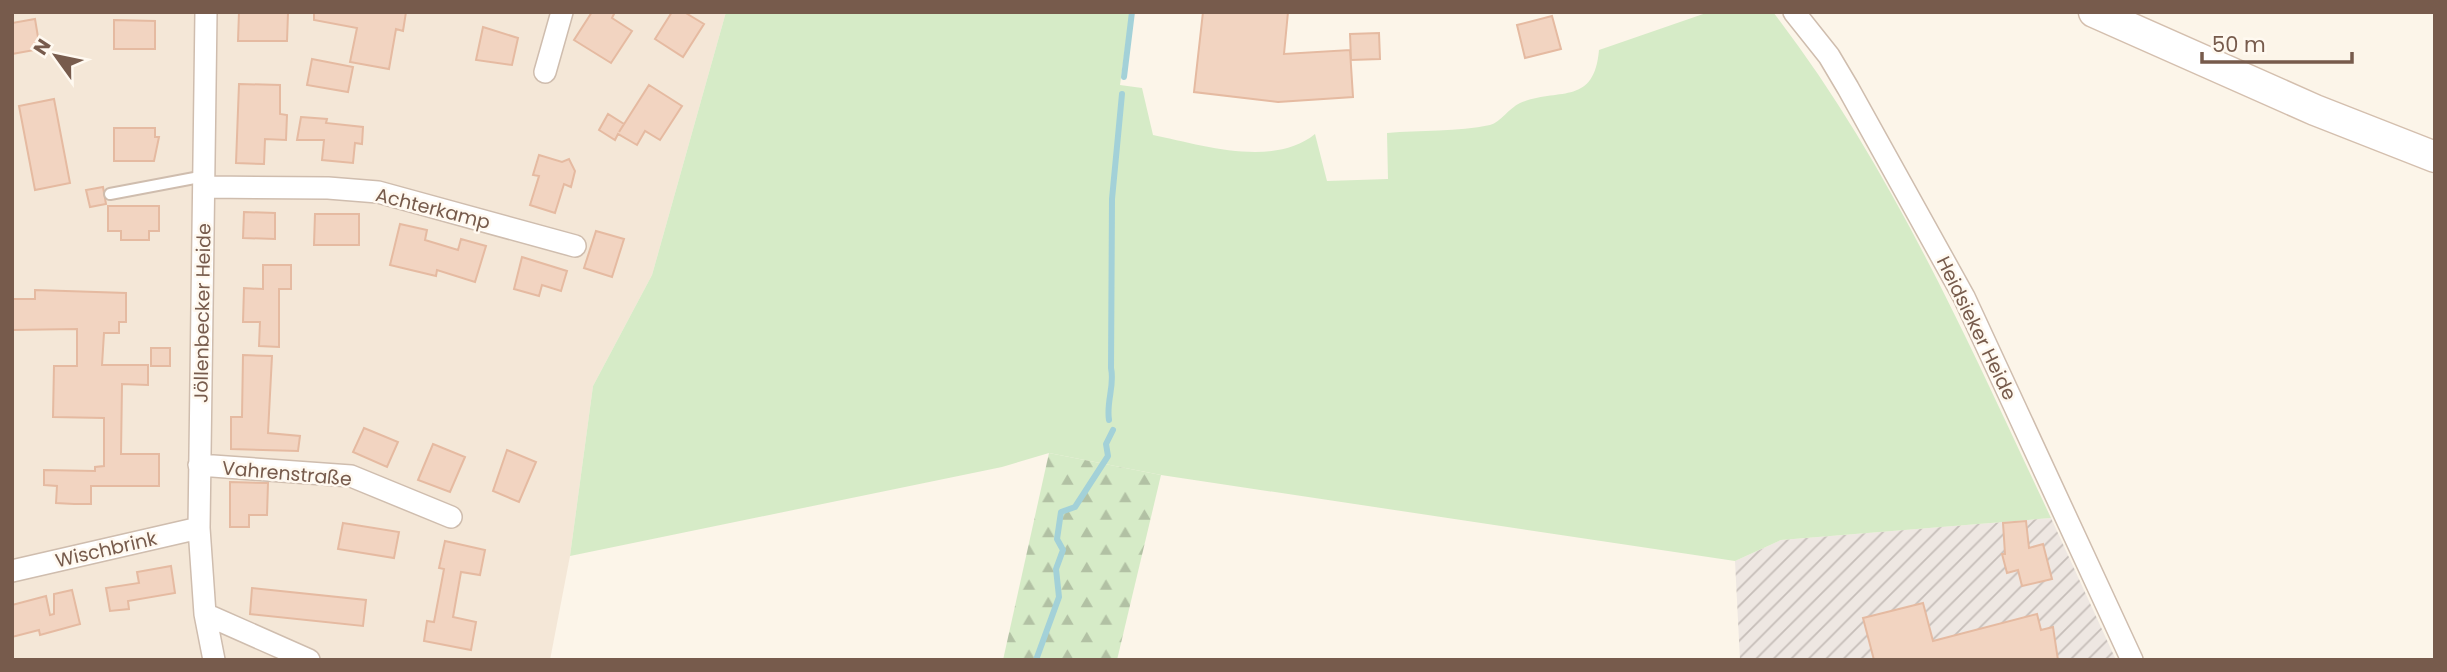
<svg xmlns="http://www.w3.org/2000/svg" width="2447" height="672" viewBox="0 0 2447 672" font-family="Poppins,sans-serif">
<defs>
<pattern id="industrial-furrows" width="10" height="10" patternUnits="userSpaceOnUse" patternTransform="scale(1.75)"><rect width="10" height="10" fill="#eee7e2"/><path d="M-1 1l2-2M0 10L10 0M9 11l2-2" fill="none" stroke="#c6beb9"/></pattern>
<pattern id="forest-firs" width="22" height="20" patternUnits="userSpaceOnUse" patternTransform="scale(1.75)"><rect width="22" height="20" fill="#d6ebc7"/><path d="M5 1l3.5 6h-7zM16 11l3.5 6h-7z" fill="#b2c1a4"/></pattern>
</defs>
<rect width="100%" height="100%" fill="#fcf5e9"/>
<path fill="#f4e7d7" d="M 12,12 L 726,12 L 652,275 L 593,386 L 570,556 L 550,660 L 12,660 Z"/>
<path fill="url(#industrial-furrows)" d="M 2051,518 L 2116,660 L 1740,660 L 1735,561 L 1781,540 Z"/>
<path fill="#d6ebc7" d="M 726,12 L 1130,12 L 1120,85 L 1142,88 L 1153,135 C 1202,145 1273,168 1315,134 L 1327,181 L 1388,179 L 1387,133 C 1420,130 1458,132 1490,125 C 1501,122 1509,108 1520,103 C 1558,87 1594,107 1599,50 L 1709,12 L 1773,12 C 1891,165 1969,344 2051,518 L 1781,540 L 1735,561 L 1161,475 L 1049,453 L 1002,467 L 570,556 L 593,386 L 652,275 Z"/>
<path fill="url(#forest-firs)" d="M 1049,453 L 1161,475 L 1117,660 L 1003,660 Z"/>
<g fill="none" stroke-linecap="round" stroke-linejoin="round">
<path stroke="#a3d1d8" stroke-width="6" d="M 1124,77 L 1132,12
M 1109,420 C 1106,401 1115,386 1111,368 L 1112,199 L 1122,94
M 1036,660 L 1059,597 L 1056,569 L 1063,550 L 1057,539 L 1061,512 L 1075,507 L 1108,456 L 1106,444 L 1113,430"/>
</g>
<path fill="#f2d4c1" stroke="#e5baa1" stroke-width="2" d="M 239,12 L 288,13 L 287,41 L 238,41 Z
M 314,12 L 406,12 L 403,31 L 396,29 L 389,69 L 350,62 L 357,28 L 314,20 Z
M 592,12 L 615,12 L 612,18 L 632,31 L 611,63 L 574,40 Z
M 672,12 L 684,12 L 704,24 L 683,57 L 655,39 Z
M 1203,12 L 1288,12 L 1284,54 L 1350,50 L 1353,97 L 1278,102 L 1194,92 Z
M 1552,16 L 1561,49 L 1525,58 L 1517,25 Z
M 35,19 L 40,49 L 12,54 L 12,23 Z
M 114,20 L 155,21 L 155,49 L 114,49 Z
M 483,27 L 518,38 L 512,65 L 476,60 Z
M 1379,33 L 1380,59 L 1351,60 L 1350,34 Z
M 312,59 L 353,67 L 348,92 L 307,85 Z
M 239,84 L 280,85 L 280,114 L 287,115 L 286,140 L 265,139 L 264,164 L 236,163 Z
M 649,85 L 682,106 L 660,140 L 645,131 L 637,145 L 618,134 L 615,140 L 599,130 L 608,114 L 624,124 L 619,132 Z
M 54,99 L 70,183 L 35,190 L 19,106 Z
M 301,117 L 327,119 L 326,123 L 363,127 L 362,144 L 355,143 L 353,163 L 322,160 L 324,140 L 297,140 Z
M 114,128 L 155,128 L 155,137 L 159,137 L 154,161 L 114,161 Z
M 539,155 L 562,162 L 569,159 L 575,171 L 571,187 L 564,184 L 555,213 L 530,205 L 539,176 L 533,175 Z
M 103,187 L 106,204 L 90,207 L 86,190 Z
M 108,206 L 159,206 L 159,231 L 149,231 L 149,240 L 121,240 L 121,231 L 108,231 Z
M 244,212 L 275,213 L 275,239 L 243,238 Z
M 315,214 L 359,214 L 359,245 L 314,245 Z
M 400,224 L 427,230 L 425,240 L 458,250 L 461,239 L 486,246 L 475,282 L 437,270 L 436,276 L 390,265 Z
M 596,231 L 624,239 L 612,277 L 584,268 Z
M 522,257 L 567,271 L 561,291 L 542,285 L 539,296 L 514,289 Z
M 263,265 L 291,265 L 291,289 L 279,289 L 279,347 L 259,346 L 260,322 L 243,322 L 244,288 L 263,289 Z
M 35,290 L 126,293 L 126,322 L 119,322 L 119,333 L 104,333 L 102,365 L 148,365 L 148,385 L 122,384 L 121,454 L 159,454 L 159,486 L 91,486 L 91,504 L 74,504 L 56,503 L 57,486 L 44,485 L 44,470 L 95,471 L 95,467 L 104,466 L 104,418 L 53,417 L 54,366 L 77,366 L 77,329 L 12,330 L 12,299 L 35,299 Z
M 151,348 L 170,348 L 170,366 L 151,366 Z
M 243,355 L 272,356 L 268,433 L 300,436 L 298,451 L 231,449 L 231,417 L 242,417 Z
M 364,428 L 398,442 L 387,467 L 353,452 Z
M 433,444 L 465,457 L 450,492 L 418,480 Z
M 507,450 L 536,462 L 519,502 L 493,491 Z
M 230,482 L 268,483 L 267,515 L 249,515 L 249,527 L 230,527 Z
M 2026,521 L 2029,548 L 2043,544 L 2052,579 L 2022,586 L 2018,570 L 2007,573 L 2002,554 L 2005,554 L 2003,523 Z
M 343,523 L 399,532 L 394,558 L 338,549 Z
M 445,541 L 485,550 L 480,575 L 461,572 L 453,617 L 476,622 L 471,650 L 424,641 L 427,621 L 434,622 L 444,569 L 439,568 Z
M 171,566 L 175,593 L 128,601 L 129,609 L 110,611 L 106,588 L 139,583 L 137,572 Z
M 252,588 L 366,600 L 363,626 L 250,614 Z
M 72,590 L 80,624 L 40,635 L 39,630 L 12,637 L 12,605 L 46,596 L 50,615 L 54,614 L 54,594 Z
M 1923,603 L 1933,641 L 2037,614 L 2041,630 L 2053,627 L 2058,660 L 1874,660 L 1863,618 Z"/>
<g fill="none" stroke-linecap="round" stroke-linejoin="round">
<defs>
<path id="service" d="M 110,194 L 205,176"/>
<path id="minor" d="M 206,12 L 199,528 L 205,614 L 214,660
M 1794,12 L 1829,56 L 1848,88 L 1964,297 L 2132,660
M 545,72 L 562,12
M 205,187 L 328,188 L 378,192 L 575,246
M 199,465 L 351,476 L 451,517
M 12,571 L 199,528
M 205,614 L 309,660"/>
<path id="secondary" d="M 2094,12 L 2315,110 L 2435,157"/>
</defs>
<use href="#service" stroke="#cfbdae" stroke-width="14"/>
<use href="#minor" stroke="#cfbdae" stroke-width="24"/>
<use href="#secondary" stroke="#d4bfae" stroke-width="33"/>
<use href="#service" stroke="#fff" stroke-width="10"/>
<use href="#minor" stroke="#fff" stroke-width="21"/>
<use href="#secondary" stroke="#fff" stroke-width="30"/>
</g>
<g text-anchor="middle" stroke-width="5" stroke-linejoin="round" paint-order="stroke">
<g font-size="19" fill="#775b4c" stroke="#fff9f0">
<text transform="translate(433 208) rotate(14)" y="7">Achterkamp</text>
<text transform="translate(202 313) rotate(-89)" y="7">Jöllenbecker Heide</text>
<text transform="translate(1977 328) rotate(64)" y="7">Heidsieker Heide</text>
<text transform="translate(287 473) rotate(5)" y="7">Vahrenstraße</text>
<text transform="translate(106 549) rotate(-13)" y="7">Wischbrink</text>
</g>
</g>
<rect width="2447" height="672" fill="none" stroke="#775b4c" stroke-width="28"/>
<g transform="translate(56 56) rotate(303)" stroke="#fff9f0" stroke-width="5" paint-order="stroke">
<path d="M0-5L12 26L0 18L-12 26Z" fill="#775b4c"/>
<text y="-10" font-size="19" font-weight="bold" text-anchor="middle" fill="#775b4c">N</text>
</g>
<path d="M2202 52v10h150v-10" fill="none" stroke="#775b4c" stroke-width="3.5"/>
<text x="2212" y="52" font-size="21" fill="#775b4c" stroke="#fff9f0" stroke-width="5" paint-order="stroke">50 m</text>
</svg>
